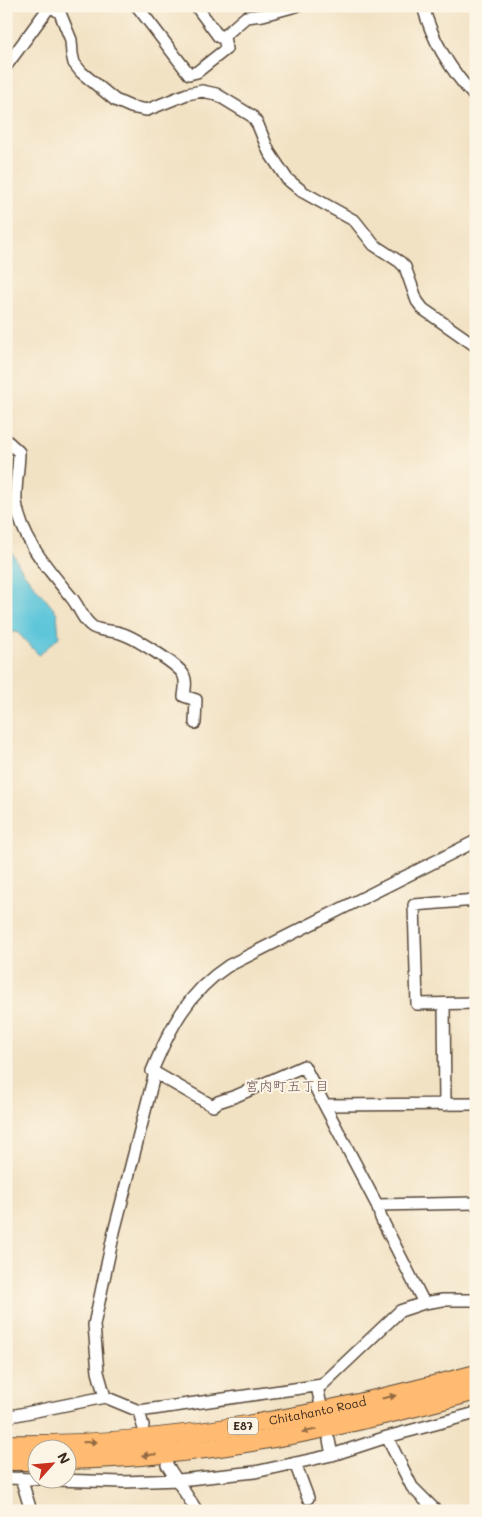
<svg xmlns="http://www.w3.org/2000/svg" width="482" height="1517" viewBox="0 0 482 1517" font-family="Mali,'Klee One',sans-serif">
<rect width="100%" height="100%" fill="#fcf5e5"/>
<filter id="ink" filterUnits="userSpaceOnUse"><feTurbulence type="fractalNoise" baseFrequency=".02" numOctaves="2"/><feDisplacementMap in="SourceGraphic" scale="10" xChannelSelector="R" yChannelSelector="G"/><feConvolveMatrix kernelMatrix="1 2 1 2 8 2 1 2 1" color-interpolation-filters="sRGB"/></filter>
<filter id="wash" filterUnits="userSpaceOnUse"><feTurbulence type="fractalNoise" baseFrequency=".0096" numOctaves="4" result="noise"/><feDisplacementMap in="SourceGraphic" scale="20" xChannelSelector="R" yChannelSelector="G"/><feGaussianBlur stdDeviation="1.12" result="paint"/><feColorMatrix in="noise" values="0 0 0 0 0 0 0 0 0 0 0 0 0 0 0 0 0 1.4 0 .05"/><feComposite in="paint" operator="in"/></filter>
<g filter="url(#wash)">
<rect width="100%" height="100%" fill="#f2e2c4"/>
<path fill="#5ec6da" stroke="#4c787c" d="M 6,542 L 23,572 L 57,613 L 59,637 L 39,655 L 17,632 L 6,632 Z"/>
</g>
<g filter="url(#ink)">
<g fill="none" stroke-linecap="round" stroke-linejoin="round">
<defs>
<path id="minor" d="M 51,6 L 60,13 L 71,40 L 72,54 L 74,63 L 81,72 L 115,100 L 131,107 L 147,110 L 187,94 L 202,91 L 216,94 L 252,116 L 258,125 L 269,152 L 287,179 L 303,192 L 355,221 L 374,245 L 400,262 L 405,267 L 417,301 L 423,309 L 476,346
M 137,6 L 189,74 L 197,72 L 226,49 L 224,36 L 246,17 L 263,15 L 296,6
M 196,6 L 219,37 L 224,36
M 423,6 C 432,41 452,72 476,98
M 6,66 L 50,6
M 6,440 L 19,452 C 19,468 15,485 16,502 C 21,539 48,569 71,597 C 79,606 83,621 93,627 C 102,632 114,630 123,634 C 135,638 177,664 183,674 C 187,681 185,689 184,696 L 196,700 L 195,723
M 476,900 L 414,905 L 417,1004 L 476,1003
M 444,1004 L 445,1105
M 325,1105 L 476,1104
M 377,1205 L 476,1203
M 424,1303 L 381,1218 L 377,1205 L 304,1066 L 236,1096 L 218,1102 L 213,1106 L 152,1071 C 170,1028 188,992 228,966 L 476,841
M 317,1386 L 320,1401
M 105,1397 L 98,1372 L 94,1325 L 114,1232 L 155,1072
M 139,1411 L 143,1426
M 6,1417 L 105,1397 L 139,1411 L 322,1385 L 400,1311 L 424,1303 L 443,1300 L 476,1300
M 387,1437 L 412,1487 L 436,1511
M 329,1440 L 332,1455
M 295,1463 L 308,1498
M 167,1465 L 197,1511
M 6,1478 L 38,1479
M 21,1478 L 31,1511
M 56,1480 L 123,1482 L 179,1480 L 255,1472 L 332,1455 L 387,1437 L 476,1413"/>
<g id="highway">
<path id="s1" d="M 6,1444 C 165,1447 323,1415 476,1374"/>
<path d="M 68,1460 C 206,1457 342,1428 476,1391"/>
<path d="M 6,1461 L 38,1461"/>
</g>
</defs>
<use href="#minor" stroke="#564637" stroke-width="14"/>
<use href="#highway" stroke="#564637" stroke-width="20"/>
<use href="#minor" stroke="#fff" stroke-width="11"/>
<use href="#highway" stroke="#ffbb71" stroke-width="18"/>
</g>
<defs><path id="oneway-solid" d="M-6-.8H1V-3.2L6.5 0L1 3.2V.8H-6Z" transform="scale(1.25)"/></defs>
<g fill="#936b43">
<use href="#oneway-solid" transform="translate(389 1397) rotate(-12)"/>
<use href="#oneway-solid" transform="translate(309 1431) rotate(169)"/>
<use href="#oneway-solid" transform="translate(90 1442) rotate(-2)"/>
<use href="#oneway-solid" transform="translate(149 1455) rotate(175)"/>
</g>
</g>
<g text-anchor="middle" stroke-width="4" stroke-linejoin="round" paint-order="stroke">
<rect fill="#fcf5e5" stroke="#75675a" stroke-width="1" x="228" y="1417.5" width="30" height="17" rx="4"/>
<g font-size="11" font-weight="bold" fill="#3b2a1e">
<text x="243" y="1430">E87</text>
</g>
<g font-size="12" fill="#3b2a1e" stroke="#fcf5e5">
<text dy="4" stroke="none"><textPath href="#s1" startOffset="314">Chitahanto Road</textPath></text>
</g>
<g font-size="14" fill="#705860" stroke="#fcf5e5">
<text x="287" y="1091">宮内町五丁目</text>
</g>
</g>
<rect width="482" height="1517" fill="none" stroke="#fcf5e5" stroke-width="25"/>
<g transform="translate(52 1464) rotate(63)"><circle r="24" fill="#fcf5e5" stroke="#afa495"/>
<path d="M0-4L9 19L0 12L-9 19Z" fill="#c8321e"/>
<text y="-8" font-size="14" font-weight="bold" text-anchor="middle" fill="#3b2a1e">N</text>
</g>
</svg>
